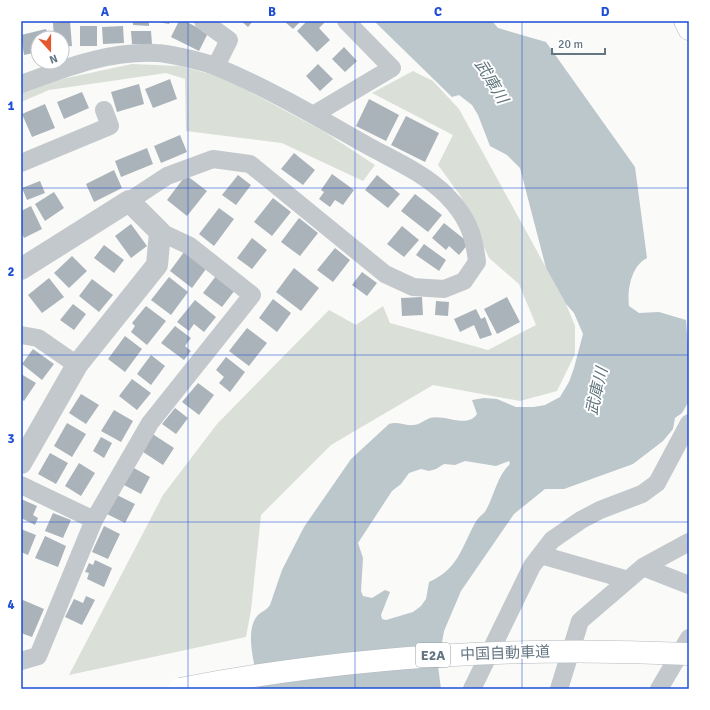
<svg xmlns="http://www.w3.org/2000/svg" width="710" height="710" viewBox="0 0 710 710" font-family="Signika,'Noto Sans JP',sans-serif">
<rect width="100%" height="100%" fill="#fafaf8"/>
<path fill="#dadfd7" d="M 132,64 L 179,66 L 222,77 L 323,131 L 375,165 L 363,181 L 282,143 L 186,131 L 185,79 L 166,73 L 49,90 L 21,102 L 21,93 L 48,82 Z
M 413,71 L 433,81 L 459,109 L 566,304 L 575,326 L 575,354 L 557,391 L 520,401 L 433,385 L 331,445 L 261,515 L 251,610 L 246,637 L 69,675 L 163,495 L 217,424 L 329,310 L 356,325 L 383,306 L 390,323 L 488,350 L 536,325 L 519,284 L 489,258 L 460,195 L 438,165 L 453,135 L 372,93 Z"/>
<path fill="#bbc7cb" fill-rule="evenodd" d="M 374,21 L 492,21 L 498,28 L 546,42 L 635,167 L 647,258 C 631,266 627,290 629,306 L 639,313 L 659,312 L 686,320 L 689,360 L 689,401 L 682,413 L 675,418 L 673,429 L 663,441 L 633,464 L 564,489 L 545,489 L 514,514 L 461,591 L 444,631 L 438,666 L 441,689 L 260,689 C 256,670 243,631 258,615 C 262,611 266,611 270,605 L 282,570 L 304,527 L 351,459 L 389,424 C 398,421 404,426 413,425 C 420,425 424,420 430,418 C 445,414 467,429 477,414 L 472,400 L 484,398 L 497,399 L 516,407 L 534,407 L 545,405 L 560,397 L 569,382 L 574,368 L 583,334 L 574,313 L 566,304 L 546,268 L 520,168 L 507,155 L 490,146 L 478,115 L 472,105 L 459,95 L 452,97 ZM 465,461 L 496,466 L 509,461 L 510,464 C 497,476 495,494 486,510 C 484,514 478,517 475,523 C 461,549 458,569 429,582 L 426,599 L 421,606 L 413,612 L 386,620 L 382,619 L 381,615 L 390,592 L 385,590 L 372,598 L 363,596 L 361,591 L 363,558 L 358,543 L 392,491 L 401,484 L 409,473 L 421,469 L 429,471 L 436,469 L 444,464 L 455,465 Z"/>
<path fill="#aab3b9" d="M 70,21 L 72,46 L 62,47 L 62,38 L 54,38 L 53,23 Z
M 133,21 L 149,21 L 149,26 L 133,25 Z
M 153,21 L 170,21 L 169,24 Z
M 179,21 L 185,21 L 208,33 L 199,51 L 171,37 Z
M 241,21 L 253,21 L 248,27 Z
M 284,21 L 301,21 L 293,29 Z
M 307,21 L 325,22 L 319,28 L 330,40 L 317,52 L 297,31 Z
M 80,26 L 97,26 L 97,46 L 80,46 Z
M 123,26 L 124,43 L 103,44 L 102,27 Z
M 46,29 L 49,38 L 38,38 L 38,52 L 24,55 L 21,35 Z
M 131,31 L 151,31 L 152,44 L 132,44 Z
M 344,47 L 357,61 L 345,72 L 332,59 Z
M 318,64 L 333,79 L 320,91 L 306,76 Z
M 170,79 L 177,99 L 153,108 L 145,89 Z
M 139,84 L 144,104 L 117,112 L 111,92 Z
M 82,92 L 89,108 L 64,119 L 57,102 Z
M 369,99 L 399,115 L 386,141 L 356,126 Z
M 45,104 L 55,128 L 32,137 L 22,114 Z
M 406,116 L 439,133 L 425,162 L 391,145 Z
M 180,135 L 187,152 L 161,163 L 154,146 Z
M 147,148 L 153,164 L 121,177 L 115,161 Z
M 294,153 L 315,170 L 303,185 L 281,169 Z
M 114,170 L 122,188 L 94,202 L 86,184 Z
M 332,174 L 354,190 L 343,205 L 335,200 L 330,207 L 319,199 L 324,192 L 321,190 Z
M 186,175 L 207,191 L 187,216 L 167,200 Z
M 238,175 L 251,185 L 236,205 L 222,195 Z
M 377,175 L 400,194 L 388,208 L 365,190 Z
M 40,181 L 45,193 L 27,200 L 22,188 Z
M 54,192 L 64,208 L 45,221 L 35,204 Z
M 415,194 L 442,215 L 428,232 L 401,211 Z
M 273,198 L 291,212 L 272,236 L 254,222 Z
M 31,206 L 42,229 L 24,238 L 21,232 L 21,211 Z
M 219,208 L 234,219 L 214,246 L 199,234 Z
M 299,218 L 318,233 L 300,256 L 281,242 Z
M 444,223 L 469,243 L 459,255 L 449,246 L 446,250 L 432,238 Z
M 131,224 L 147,246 L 131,258 L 115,236 Z
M 402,226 L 419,240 L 404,257 L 387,244 Z
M 252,238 L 267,250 L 252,269 L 237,258 Z
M 424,244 L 446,260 L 439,271 L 416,255 Z
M 104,245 L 124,260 L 114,273 L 94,258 Z
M 335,248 L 350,260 L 333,282 L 317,270 Z
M 184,252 L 206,269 L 192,288 L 170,271 Z
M 72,256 L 87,271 L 69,288 L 54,273 Z
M 294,268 L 319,288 L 301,311 L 276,292 Z
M 362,272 L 377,283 L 367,296 L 352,285 Z
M 216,276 L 235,290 L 222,307 L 203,293 Z
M 169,277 L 188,292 L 171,315 L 151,300 Z
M 49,278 L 64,297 L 42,313 L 28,295 Z
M 92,279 L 113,295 L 99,312 L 79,296 Z
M 422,297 L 423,315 L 402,316 L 401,298 Z
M 507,297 L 520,322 L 497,334 L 484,309 Z
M 273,299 L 291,313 L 277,332 L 259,318 Z
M 195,300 L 216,317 L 204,332 L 194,324 L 189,331 L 177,322 Z
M 436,301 L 449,302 L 448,316 L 435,315 Z
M 73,304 L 86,314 L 74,330 L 60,320 Z
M 146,306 L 166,321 L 147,345 L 131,332 L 135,326 L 132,323 Z
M 476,309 L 481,319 L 485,317 L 492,335 L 480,339 L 474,325 L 460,332 L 454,319 Z
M 175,326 L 191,338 L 185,346 L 191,351 L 184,360 L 161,343 Z
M 247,328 L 267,343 L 249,366 L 229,351 Z
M 125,336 L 142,349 L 125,372 L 108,359 Z
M 33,349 L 54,364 L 42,380 L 22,364 Z
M 151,355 L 165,366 L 151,385 L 137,374 Z
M 226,357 L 245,372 L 230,392 L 219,383 L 224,377 L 216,370 Z
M 21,374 L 36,383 L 24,401 L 21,399 Z
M 132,379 L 151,393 L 137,410 L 119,396 Z
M 198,383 L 214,395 L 199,415 L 182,402 Z
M 81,394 L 99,405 L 86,424 L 69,413 Z
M 175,408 L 188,418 L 176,434 L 162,424 Z
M 114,410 L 133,421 L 121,442 L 101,431 Z
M 67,423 L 86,434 L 72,457 L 54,446 Z
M 151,433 L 174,448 L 163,465 L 140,450 Z
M 101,437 L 112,443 L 104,458 L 93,451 Z
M 50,453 L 68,463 L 56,484 L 38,474 Z
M 79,463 L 95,473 L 81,496 L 65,486 Z
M 134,468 L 150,477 L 141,494 L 124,485 Z
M 117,495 L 135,504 L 125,523 L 107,514 Z
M 21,499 L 37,506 L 33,515 L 38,518 L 35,525 L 21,518 Z
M 53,513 L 71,520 L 63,538 L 45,531 Z
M 104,526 L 120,534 L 108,559 L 92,552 Z
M 21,529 L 36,535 L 28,555 L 21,552 Z
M 45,536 L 66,546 L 58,567 L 35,558 Z
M 95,560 L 112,568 L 104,587 L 87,579 L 89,573 L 85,572 L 89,563 L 93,565 Z
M 86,596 L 95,600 L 82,625 L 65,617 L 74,599 L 83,603 Z
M 23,600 L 44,609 L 32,637 L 21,633 L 21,604 Z"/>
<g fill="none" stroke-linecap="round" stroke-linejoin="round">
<defs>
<path id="trunk" d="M 685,21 L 689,29"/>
</defs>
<use href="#trunk" stroke="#b4b9bd" stroke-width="23"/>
<path stroke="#c3c8cc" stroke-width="18" d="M 203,21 L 229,40 L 216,66
M 21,84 C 66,68 107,51 156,53 C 166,53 207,62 217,67 C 270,89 320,119 370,147 C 396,161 425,174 446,195 C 467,216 474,234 477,262 L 464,281 L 444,289 L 413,287 L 385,274 L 250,164 L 213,159 L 167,176 L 129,201
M 313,115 L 392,68 L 346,21
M 21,163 L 110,126 L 104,110
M 21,335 L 38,338 L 77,365
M 21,485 L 94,520
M 541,555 L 628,580
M 643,567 L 689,585
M 21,661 L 38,656 L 94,520 L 150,423 L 252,295 L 190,246 L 160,232
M 472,689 L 532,566 L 552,540 L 581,520 L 600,510 L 642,494 L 657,483 L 689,423
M 559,689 L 580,621 L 643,567 L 689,542
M 659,689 L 689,638"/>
<path stroke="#c3c8cc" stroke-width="22" d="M 21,269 L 129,201 L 160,232 L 157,265 L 77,365 L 21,463"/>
<use href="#trunk" stroke="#fff" stroke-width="22"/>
<defs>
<path id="motorway-bridge" d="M 180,689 C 348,656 518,646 689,654"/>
</defs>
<use href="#motorway-bridge" stroke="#b4b9bd" stroke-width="23" stroke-linecap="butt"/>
<use href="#motorway-bridge" stroke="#fff" stroke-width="22"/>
</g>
<path fill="none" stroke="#1d4ed8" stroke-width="1" stroke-opacity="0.55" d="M 188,21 L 188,689M 355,21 L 355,689M 522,21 L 522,689M 21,188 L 689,188M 21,355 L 689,355M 21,522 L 689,522"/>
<g text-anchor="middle" stroke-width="4" stroke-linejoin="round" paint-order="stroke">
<rect fill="#fff" stroke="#939fa8" stroke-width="1" x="416" y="643" width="34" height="24" rx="3"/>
<g font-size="14" font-weight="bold" fill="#657683">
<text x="433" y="660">E2A</text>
</g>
<g font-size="15" fill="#657683" stroke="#fff">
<text transform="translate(505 653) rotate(-2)" y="5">中国自動車道</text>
</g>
<g font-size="16" font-style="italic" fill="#60757c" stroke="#fff">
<text transform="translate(492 81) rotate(59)" y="6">武庫川</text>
<text transform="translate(596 391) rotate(-77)" y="6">武庫川</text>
</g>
</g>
<rect width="710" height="710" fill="none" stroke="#ffffff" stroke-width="44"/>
<g transform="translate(50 50) rotate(159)"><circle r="19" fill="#ffffff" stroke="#c1c8cd"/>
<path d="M0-3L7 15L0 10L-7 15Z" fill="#e4572e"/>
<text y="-6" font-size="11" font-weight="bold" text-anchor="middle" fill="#657683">N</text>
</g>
<path d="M552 48v6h53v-6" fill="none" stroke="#657683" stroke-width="2"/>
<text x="558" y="48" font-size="12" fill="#657683" stroke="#ffffff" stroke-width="3" paint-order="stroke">20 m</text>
<rect x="22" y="22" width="666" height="666" fill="none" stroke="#1d4ed8" stroke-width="1.5"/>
<g font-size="13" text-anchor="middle" font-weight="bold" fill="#1d4ed8">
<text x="105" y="16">A</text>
<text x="272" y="16">B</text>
<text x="438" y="16">C</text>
<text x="605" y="16">D</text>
<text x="11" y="110">1</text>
<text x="11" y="276">2</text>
<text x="11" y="443">3</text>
<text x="11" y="609">4</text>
</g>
</svg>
